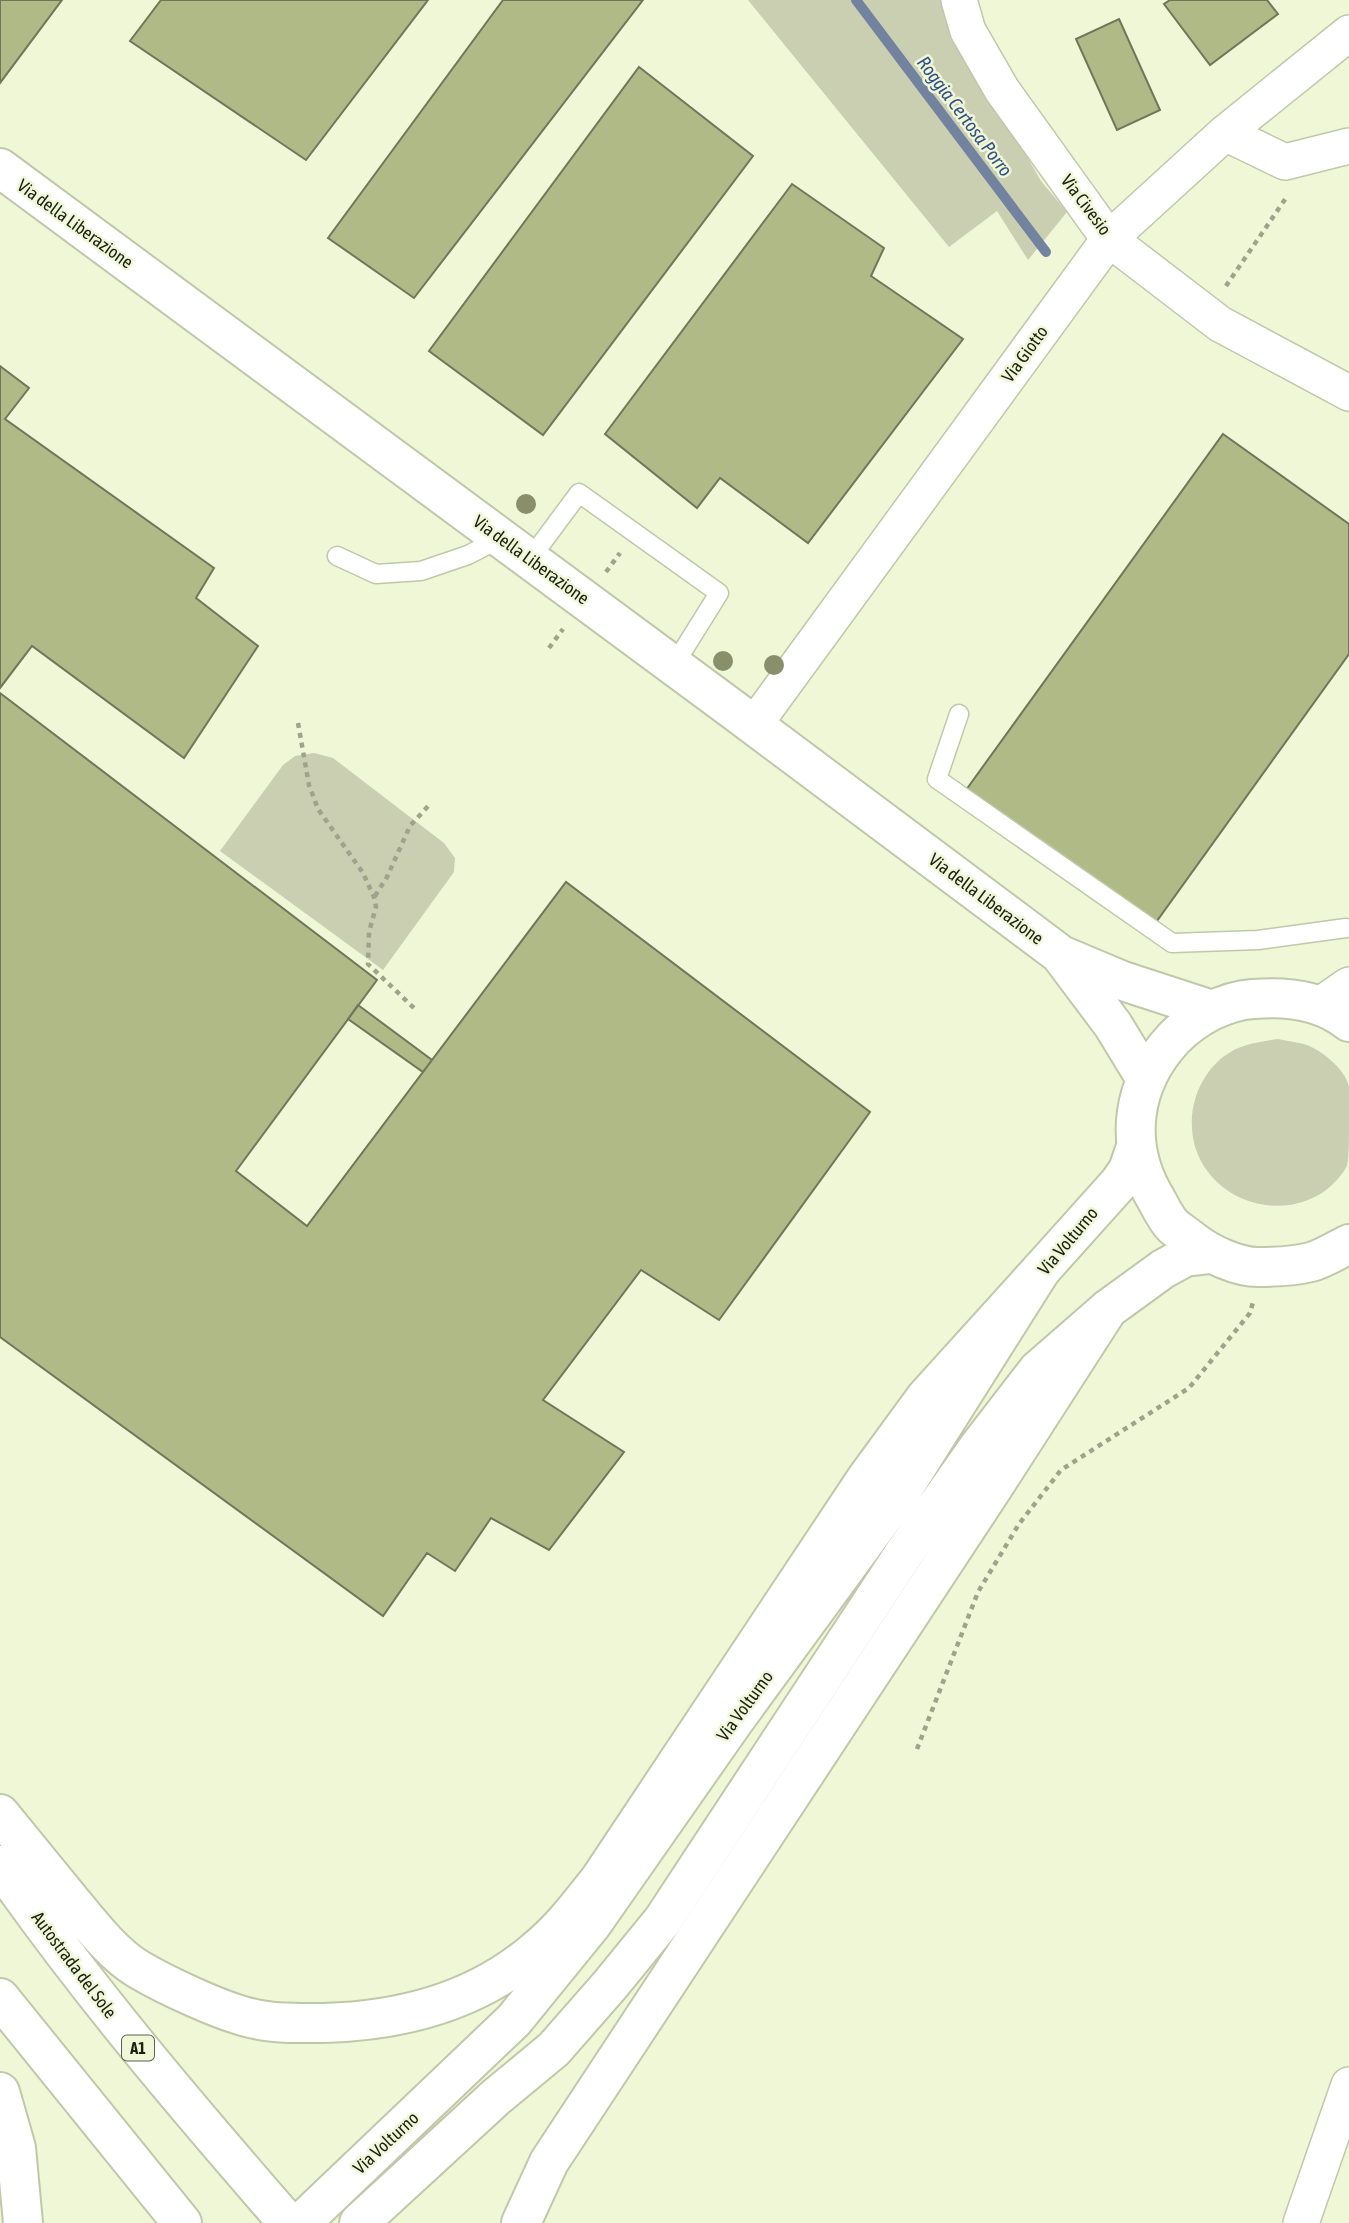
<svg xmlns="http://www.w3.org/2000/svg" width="1349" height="2223" viewBox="0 0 1349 2223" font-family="'Asap Condensed',sans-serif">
<rect width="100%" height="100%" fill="#f0f7d7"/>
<path fill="#c9cfb0" d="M 748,0 L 941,0 L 948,19 L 1041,181 L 1067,212 L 1028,260 L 997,211 L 949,247 Z
M 314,753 L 333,758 L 444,843 L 455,858 L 454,872 L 383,970 L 220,851 L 283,765 L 295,756 Z
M 1278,1039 C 1286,1041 1296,1042 1304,1044 C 1320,1049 1346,1069 1349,1087 C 1349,1100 1349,1116 1349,1129 C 1349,1140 1349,1157 1347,1166 C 1317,1219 1242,1217 1208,1172 C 1181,1137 1189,1084 1223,1057 C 1239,1044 1258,1042 1278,1039 Z"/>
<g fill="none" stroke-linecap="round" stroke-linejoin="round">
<path stroke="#72839f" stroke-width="10" d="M 856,0 L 1046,252"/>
</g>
<path fill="#b0ba86" stroke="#71765a" stroke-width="2" d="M 0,0 L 62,0 L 0,83 Z
M 161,0 L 428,0 L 306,160 L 130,41 Z
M 503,0 L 643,0 L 414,298 L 328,238 Z
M 1170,0 L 1267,0 L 1278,14 L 1210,65 L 1164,4 Z
M 1119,19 L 1160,110 L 1117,130 L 1076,39 Z
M 639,67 L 753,156 L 543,435 L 429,351 Z
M 792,184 L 884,248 L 871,276 L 963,339 L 808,543 L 720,478 L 697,508 L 605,434 Z
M 0,366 L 29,388 L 5,419 L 214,568 L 196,598 L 258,646 L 184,758 L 32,646 L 0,688 Z
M 1223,434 L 1349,524 L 1349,654 L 1154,925 L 966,790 Z
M 0,693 L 377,980 L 236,1171 L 307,1226 L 566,882 L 870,1112 L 719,1320 L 641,1270 L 543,1400 L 624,1452 L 549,1550 L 491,1518 L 455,1571 L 427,1553 L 383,1616 L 0,1337 Z
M 358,1005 L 432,1060 L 423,1072 L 348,1019 Z"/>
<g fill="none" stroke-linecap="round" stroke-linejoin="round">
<defs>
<path id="service" d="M 337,556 L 376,574 L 421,571 L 468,555 L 501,538
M 530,559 L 579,493 L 719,593 L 674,665
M 959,714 L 937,779 L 1172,943 L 1258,940 L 1346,928"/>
<path id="minor" d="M 959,0 L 968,31 L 1002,90 L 1109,239 L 1220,324 L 1349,393
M 1225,133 L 1285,162 L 1349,146
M 754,725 L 1109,239 L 1225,133 L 1349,33
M 1320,1005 L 1349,985
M 1301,2223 L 1349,2085"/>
<path id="tertiary" d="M 0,168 L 735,711 L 1061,955 L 1123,981 L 1212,1010
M 1062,957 L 1113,1025 L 1146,1079
M 1349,1022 C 1322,1000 1287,996 1253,999 C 1224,1001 1195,1017 1174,1038 C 1131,1084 1123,1145 1156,1199 C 1161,1208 1166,1219 1173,1226 C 1180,1232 1187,1236 1194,1242 C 1210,1254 1237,1267 1258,1267 C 1274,1267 1295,1266 1311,1262 C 1323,1259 1337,1250 1349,1244
M 301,2223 L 514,2020 L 592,1924 L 734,1721 L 899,1495 L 1041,1270 L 1119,1183 L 1128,1170 L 1136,1147
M 359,2223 L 496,2097 L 554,2049 L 610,1985 L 663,1920 L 905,1552 L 980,1445 L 1038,1370 L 1108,1309 L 1163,1269 L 1185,1257 L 1210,1254"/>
<path id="motorway" d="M 0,1814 C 24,1843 47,1872 71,1901 C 89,1923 113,1954 138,1969 C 165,1985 224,2013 255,2019 C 277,2024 302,2023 324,2023 C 402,2021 476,2002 536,1950 C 561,1930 580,1904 600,1879 L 866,1479 L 926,1397 L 1041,1270
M 0,1865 C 88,1991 187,2107 288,2223
M 0,1998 L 182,2223
M 0,2092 L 16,2148 L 23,2223
M 521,2223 L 549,2162 L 994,1486 L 1108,1309"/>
</defs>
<use href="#service" stroke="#c1c7a9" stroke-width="21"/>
<use href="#minor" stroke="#c1c7a9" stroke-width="38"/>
<use href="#tertiary" stroke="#c1c7a9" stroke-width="42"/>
<use href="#motorway" stroke="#c1c7a9" stroke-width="42"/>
<path stroke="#9ea38b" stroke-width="4.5" stroke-dasharray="5 5" stroke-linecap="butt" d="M 1226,286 L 1288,195
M 606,572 L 620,553
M 549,648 L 563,629
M 298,723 L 309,785 L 318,809 L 363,873 L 374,897 L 376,907 L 369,932 L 368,964 L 416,1010
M 375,896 L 387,877 L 410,826 L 430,804
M 917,1749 L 978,1592 L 1019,1524 L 1061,1470 L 1189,1388 L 1250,1313 L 1253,1302"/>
<use href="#service" stroke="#fff" stroke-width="18"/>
<use href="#minor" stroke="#fff" stroke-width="35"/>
<use href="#tertiary" stroke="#fff" stroke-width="38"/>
<use href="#motorway" stroke="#fff" stroke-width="38"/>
</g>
<g fill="#898f6b">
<circle cx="526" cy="504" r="10"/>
<circle cx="723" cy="661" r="10"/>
<circle cx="774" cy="665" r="10"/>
</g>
<g text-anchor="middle" stroke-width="5" stroke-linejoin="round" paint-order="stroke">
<rect fill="#f0f7d7" stroke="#5c604e" stroke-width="2" x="122" y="2035.5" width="32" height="25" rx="5"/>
<g font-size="16" font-weight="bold" fill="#1d1f14">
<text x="138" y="2054">A1</text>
</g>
<g font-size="18" fill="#1d1f14" stroke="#f0f7d7">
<text transform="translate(1086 205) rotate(53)" y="6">Via Civesio</text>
<text transform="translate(75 224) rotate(36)" y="6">Via della Liberazione</text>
<text transform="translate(1025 354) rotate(-54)" y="6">Via Giotto</text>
<text transform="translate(531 560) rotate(36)" y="6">Via della Liberazione</text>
<text transform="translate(986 899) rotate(37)" y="6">Via della Liberazione</text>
<text transform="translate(1068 1241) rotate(-50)" y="6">Via Volturno</text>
<text transform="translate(745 1706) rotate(-54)" y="6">Via Volturno</text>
<text transform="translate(74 1965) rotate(53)" y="6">Autostrada del Sole</text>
<text transform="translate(386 2143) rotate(-43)" y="6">Via Volturno</text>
</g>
<g font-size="19" font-style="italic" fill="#325088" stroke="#f0f7d7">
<text transform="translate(965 116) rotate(53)" y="7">Roggia Certosa Porro</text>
</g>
</g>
</svg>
